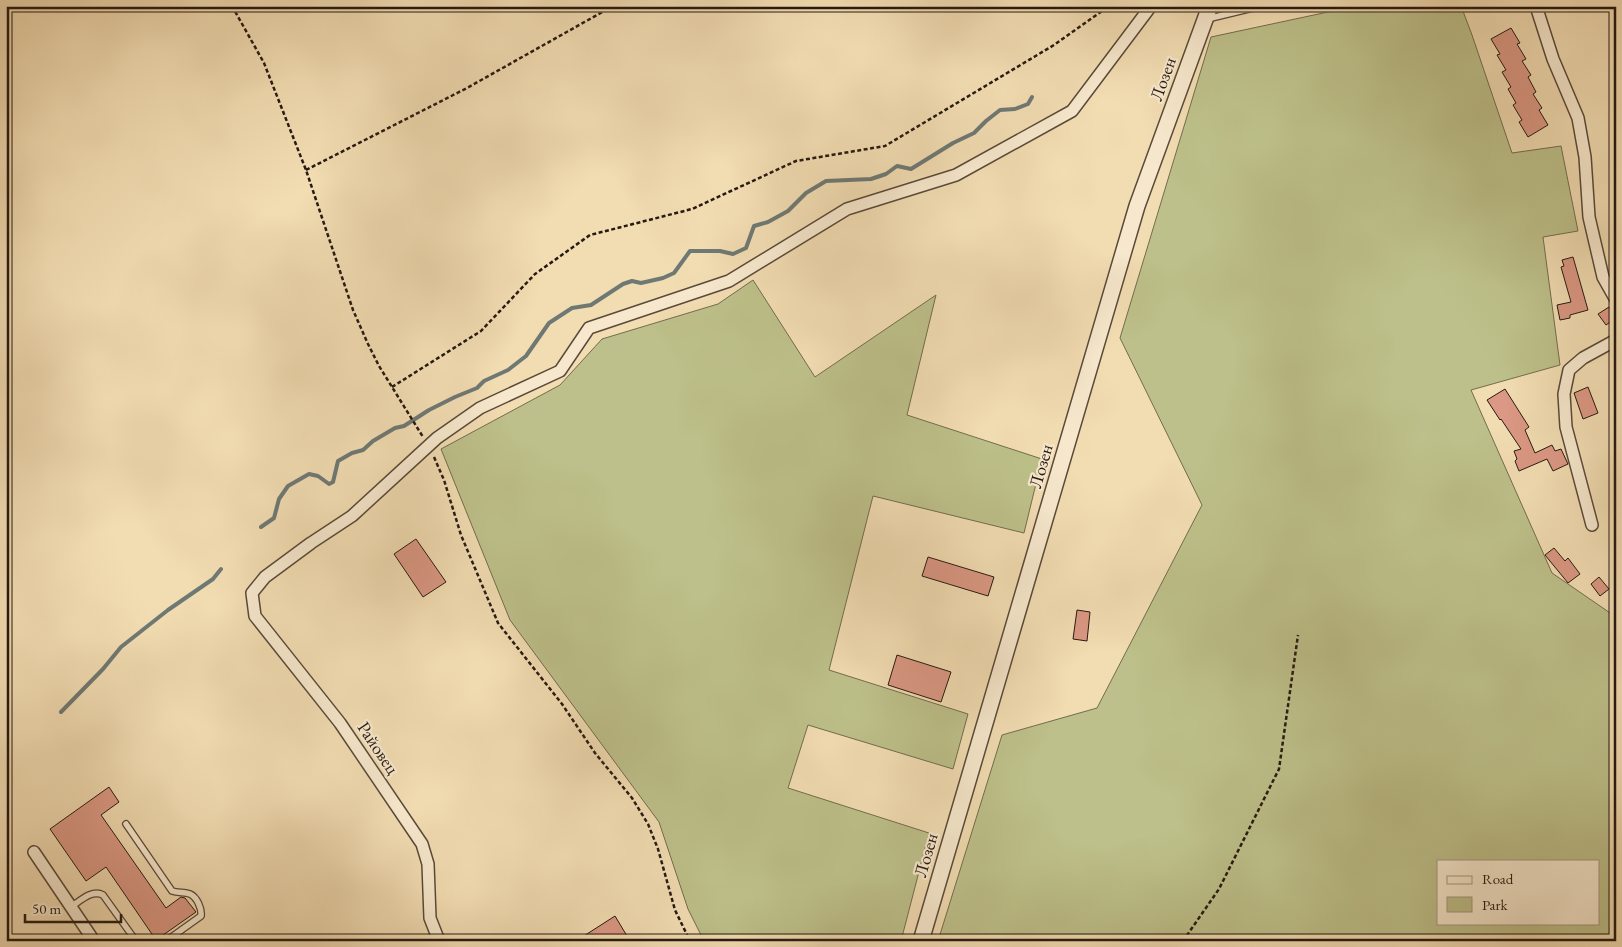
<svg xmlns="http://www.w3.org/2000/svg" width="1622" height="947" viewBox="0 0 1622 947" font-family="'EB Garamond',serif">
<rect width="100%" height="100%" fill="#f2dcb2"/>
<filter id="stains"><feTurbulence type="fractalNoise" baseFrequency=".004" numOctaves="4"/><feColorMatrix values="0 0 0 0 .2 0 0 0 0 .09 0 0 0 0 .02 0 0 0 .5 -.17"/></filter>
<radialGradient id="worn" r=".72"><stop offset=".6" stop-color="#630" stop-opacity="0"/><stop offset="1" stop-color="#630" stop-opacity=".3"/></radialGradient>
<path fill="#bdc08a" stroke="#726c4e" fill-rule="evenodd" d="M 1356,6 L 1461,6 L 1472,35 L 1512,153 L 1561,146 L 1578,231 L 1543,237 L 1560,365 L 1471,390 L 1552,573 L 1616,617 L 1616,941 L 938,941 L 1002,735 L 1097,708 L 1202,505 L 1120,338 L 1211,37 ZM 1438,861 L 1598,861 L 1598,923 L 1438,923 Z
M 753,280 L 815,377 L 936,295 L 907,415 L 1042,459 L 1024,533 L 873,496 L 829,670 L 968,714 L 953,769 L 808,725 L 788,788 L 929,833 L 901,941 L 704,941 L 688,909 L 659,822 L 510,620 L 441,449 L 560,385 L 602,339 L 718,304 Z"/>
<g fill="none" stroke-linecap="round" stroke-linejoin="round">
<path stroke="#6f7974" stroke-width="4" d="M 261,527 L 274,518 L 279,499 L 288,486 L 309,474 L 318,476 L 329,484 L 333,482 L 338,461 L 352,453 L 363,450 L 373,441 L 395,428 L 404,426 L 429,410 L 455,397 L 477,388 L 484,381 L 508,370 L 526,356 L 549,323 L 572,308 L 591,305 L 623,284 L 632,281 L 641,283 L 663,278 L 674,273 L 690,251 L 720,251 L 733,254 L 746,248 L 754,226 L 768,222 L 788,211 L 806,193 L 826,181 L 871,179 L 886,174 L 897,166 L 911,169 L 953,143 L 974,133 L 986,121 L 1000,110 L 1015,109 L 1028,104 L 1032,97
M 61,712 L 103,669 L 121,647 L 168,610 L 213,579 L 221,569"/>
</g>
<path fill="#db9884" stroke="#261911" d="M 1511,28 L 1520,43 L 1517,44 L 1526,59 L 1522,61 L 1531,75 L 1528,77 L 1536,92 L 1533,94 L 1542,108 L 1539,110 L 1548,125 L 1528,137 L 1519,122 L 1522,120 L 1513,105 L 1516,103 L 1508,89 L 1511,87 L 1502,72 L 1506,70 L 1497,55 L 1500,54 L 1491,39 Z
M 1573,257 L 1588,310 L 1570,315 L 1570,318 L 1560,320 L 1557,305 L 1571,302 L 1561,267 L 1564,266 L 1562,260 Z
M 1609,307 L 1616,318 L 1606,325 L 1598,314 Z
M 1588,387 L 1598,413 L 1583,419 L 1574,393 Z
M 1505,389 L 1529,427 L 1525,430 L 1535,453 L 1552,445 L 1555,451 L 1561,449 L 1568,464 L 1553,471 L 1547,459 L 1519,471 L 1515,461 L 1517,459 L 1514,451 L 1521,449 L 1501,419 L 1500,420 L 1487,400 Z
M 416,539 L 446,582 L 423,597 L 394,554 Z
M 1554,548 L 1565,561 L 1568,558 L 1580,574 L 1568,583 L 1545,555 Z
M 928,557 L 994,577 L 988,596 L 922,576 Z
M 1599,577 L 1609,589 L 1600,596 L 1591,584 Z
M 1077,610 L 1090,612 L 1087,641 L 1073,639 Z
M 897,655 L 951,672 L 941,702 L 888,685 Z
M 109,787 L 119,802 L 101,815 L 166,908 L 181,897 L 185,898 L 196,912 L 156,940 L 106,867 L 86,881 L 50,829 Z
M 615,916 L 630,941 L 576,941 Z"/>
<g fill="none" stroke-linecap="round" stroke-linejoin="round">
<defs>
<path id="service" d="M 1207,19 L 1261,6
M 126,824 L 172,891 C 178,893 185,892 190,894 C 197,897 202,909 201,916 L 166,941
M 71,907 C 80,901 92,889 103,895 L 136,941"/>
<path id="minor" d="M 1536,6 L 1553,59 L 1578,118 L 1585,157 L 1589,217 L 1603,277 L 1616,300
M 1592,525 L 1566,427 L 1564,394 L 1569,370 L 1583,358 L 1616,340
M 34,852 L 94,941
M 439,941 L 430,918 L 428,864 L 422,844 L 340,723 L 255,616 L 252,593 L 265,577 L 311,543 L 352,516 L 437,438 L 480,408 L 560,371 L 589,328 L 729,281 L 847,209 L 956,175 L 1072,111 L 1151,6"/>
<path id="tertiary" d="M 921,941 L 1137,206 L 1210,6"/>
</defs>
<use href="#service" stroke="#594a39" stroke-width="8"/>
<use href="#minor" stroke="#594a39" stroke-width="14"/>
<use href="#tertiary" stroke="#594a39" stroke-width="18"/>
<path stroke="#261911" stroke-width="2.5" stroke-dasharray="4 2.5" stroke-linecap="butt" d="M 232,6 L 264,63 L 306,170 L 353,310 L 368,344 L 379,366 L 423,437
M 306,170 L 467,88 L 613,6
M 392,387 L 481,331 L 535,274 L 590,235 L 692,209 L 796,161 L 885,146 L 1054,45 L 1109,6
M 434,457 L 444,480 L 461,535 L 498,623 L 562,704 L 595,753 L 632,798 L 648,824 L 658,849 L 675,910 L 690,941
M 1183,941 L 1219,889 L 1279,769 L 1298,635"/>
<use href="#service" stroke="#f7e8cd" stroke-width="5.5"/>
<use href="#minor" stroke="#f7e8cd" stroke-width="11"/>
<use href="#tertiary" stroke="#f7e8cd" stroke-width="15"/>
</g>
<g text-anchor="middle" stroke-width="4.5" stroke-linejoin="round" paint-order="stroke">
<g font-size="18" fill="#261911" stroke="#f7e8cd">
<text transform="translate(1163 79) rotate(-70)" y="6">Лозен</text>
<text transform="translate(1041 466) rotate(-74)" y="6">Лозен</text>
<text transform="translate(378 748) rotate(56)" y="6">Райовец</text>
<text transform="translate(926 855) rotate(-74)" y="6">Лозен</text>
</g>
</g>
<rect width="1622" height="947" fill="none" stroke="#f2dcb2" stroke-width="25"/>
<rect x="8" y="8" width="1607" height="932" fill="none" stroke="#261911" stroke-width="2.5"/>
<rect x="12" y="12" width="1597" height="922" fill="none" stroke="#261911"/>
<rect x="1437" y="860" width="162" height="65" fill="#f7e8cd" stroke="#a39582"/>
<rect x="1447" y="876" width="25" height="8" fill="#f7e8cd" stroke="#a39582"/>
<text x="1482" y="884" font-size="15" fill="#261911">Road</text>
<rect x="1447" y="897" width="25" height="15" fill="#bdc08a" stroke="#a39582"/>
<text x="1482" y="910" font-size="15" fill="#261911">Park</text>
<path d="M25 914v8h96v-8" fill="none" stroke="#261911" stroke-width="2.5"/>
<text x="32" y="914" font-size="15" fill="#261911" stroke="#f7e8cd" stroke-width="4" paint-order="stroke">50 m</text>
<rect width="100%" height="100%" filter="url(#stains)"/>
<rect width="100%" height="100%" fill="url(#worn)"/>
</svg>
